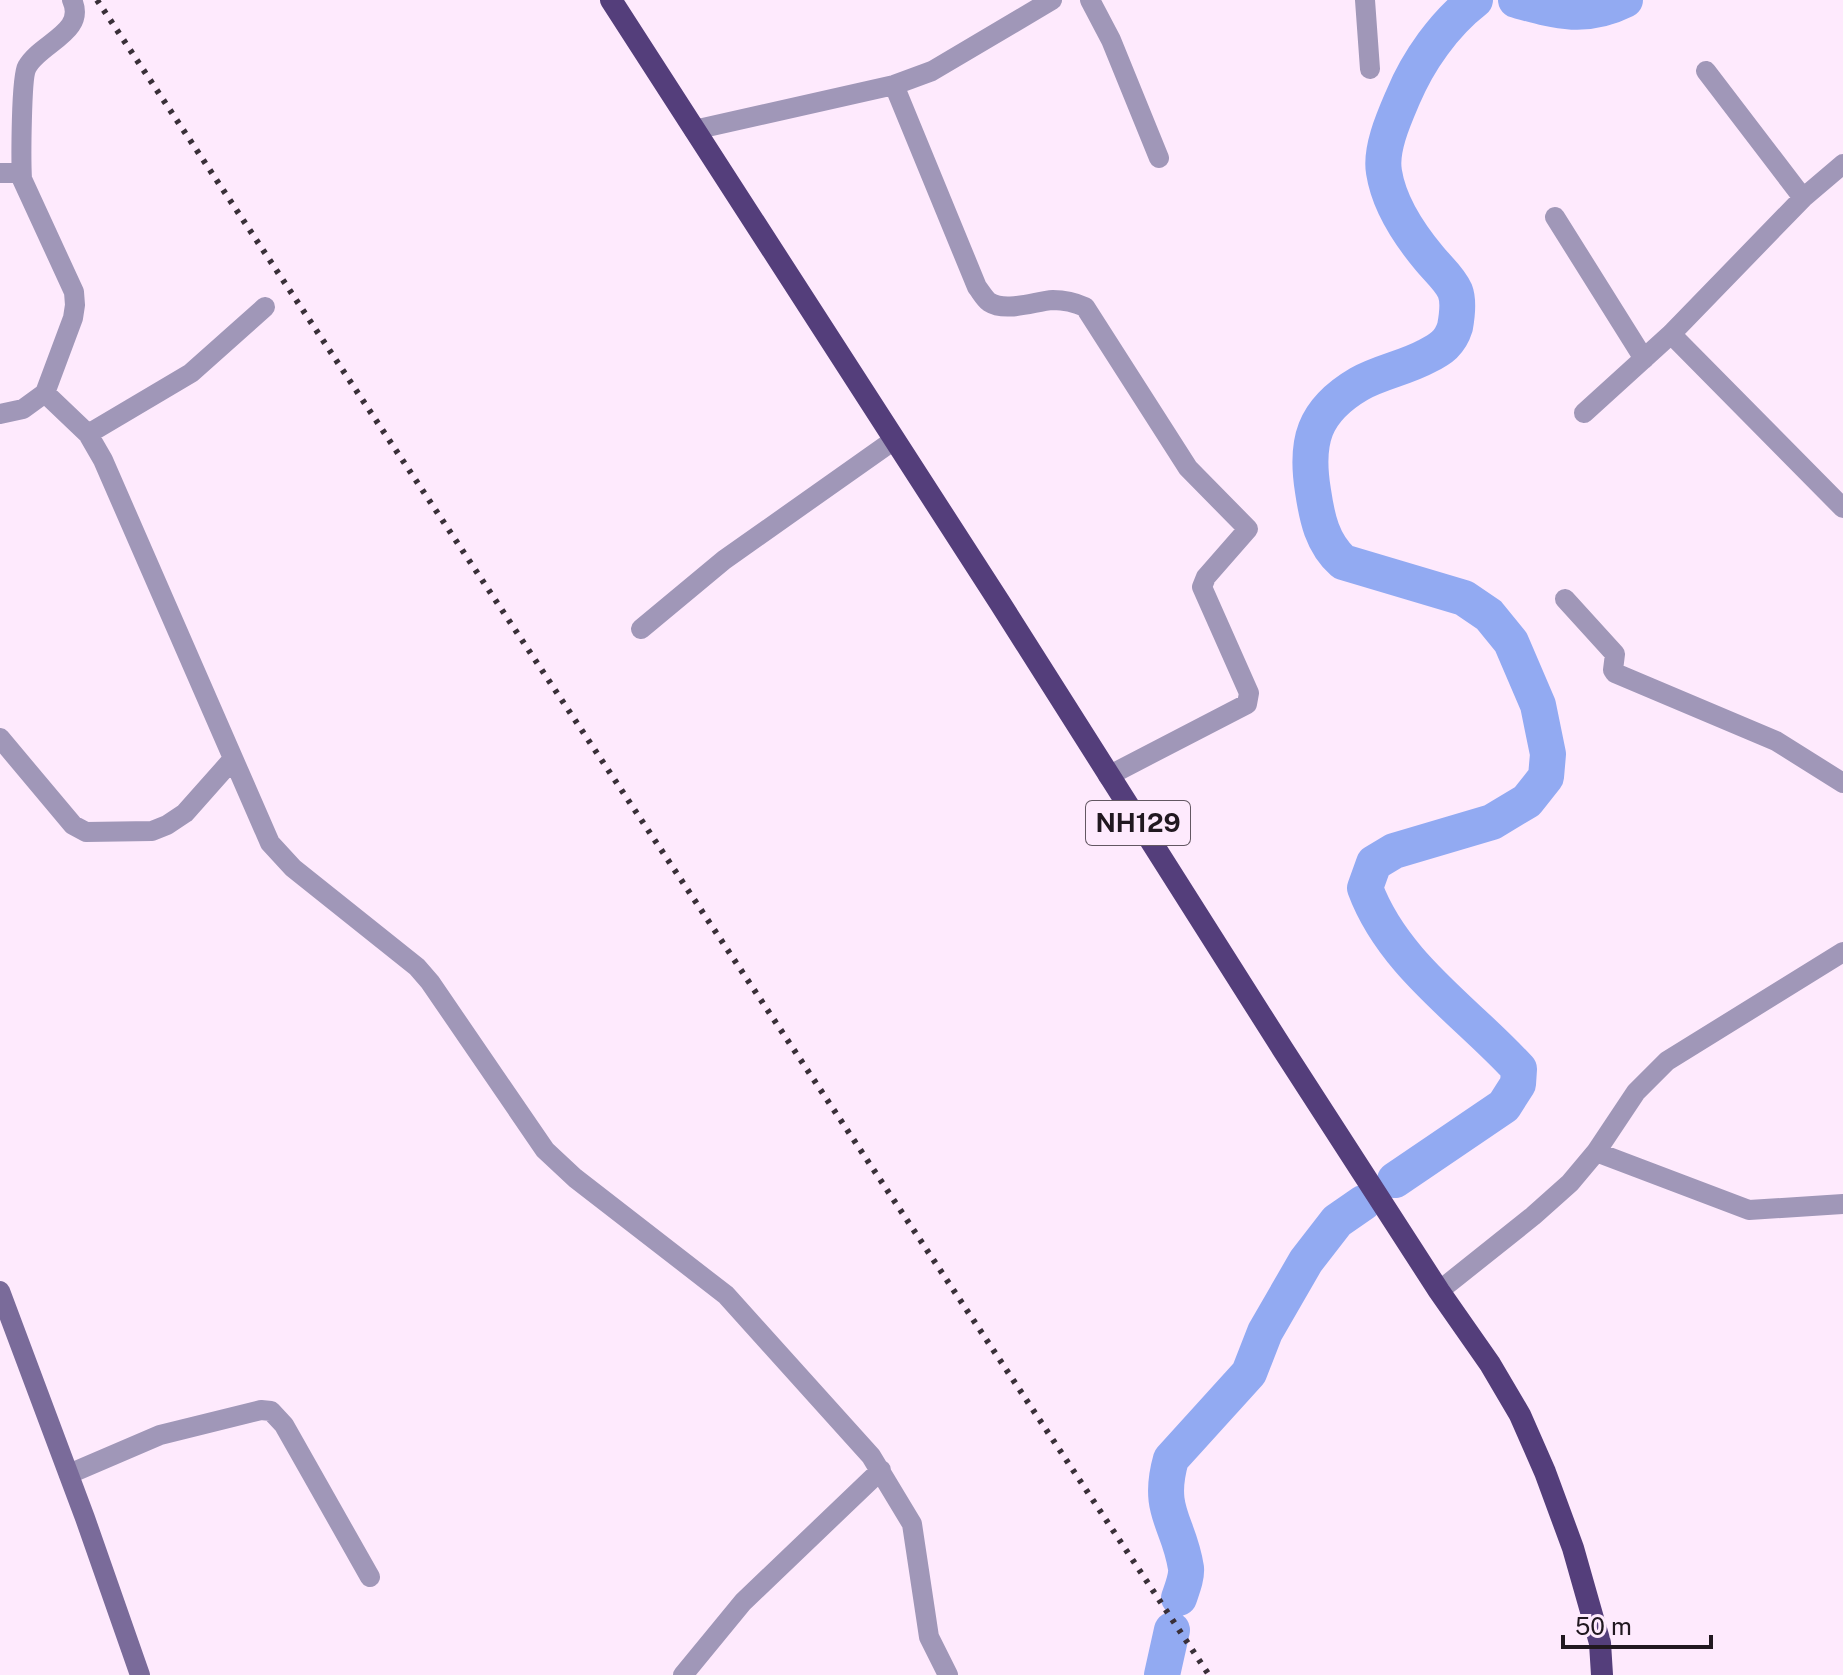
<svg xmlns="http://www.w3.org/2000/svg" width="1843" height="1675" viewBox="0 0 1843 1675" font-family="'Public Sans',sans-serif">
<rect width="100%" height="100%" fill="#feeafd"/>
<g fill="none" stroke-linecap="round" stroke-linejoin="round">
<path stroke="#92aaf2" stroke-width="36" d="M 1516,0 C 1556,11 1585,20 1625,0
M 1395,1180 L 1504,1106 L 1518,1084 L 1519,1069 C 1466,1011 1393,964 1365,888 L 1374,863 L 1394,851 L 1492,822 L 1527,801 L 1546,777 L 1548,754 L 1538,705 L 1511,642 L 1489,615 L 1464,598 L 1343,562 C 1322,543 1317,518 1313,491 C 1305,442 1313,411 1359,384 C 1380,372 1405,368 1427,356 C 1441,349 1450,343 1455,327 C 1457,316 1459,301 1455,291 C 1450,279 1437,268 1429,258 C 1409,234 1389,204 1384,172 C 1380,149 1394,118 1403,97 C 1418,61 1444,24 1475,0
M 1179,1598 C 1182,1589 1187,1577 1186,1568 C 1179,1522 1156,1512 1171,1459 L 1249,1373 L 1265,1332 L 1306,1261 L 1337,1221 L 1363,1203
M 1162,1675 L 1172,1630"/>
<path stroke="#a097b8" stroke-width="20" d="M 1090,0 L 1111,40 L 1159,158
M 1365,0 L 1370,69
M 1706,71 L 1803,198
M 894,85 L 977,287 C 981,292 984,298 989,302 C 1006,313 1035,301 1053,300 C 1065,300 1074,302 1085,307 L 1188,468 L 1248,529 L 1206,577 L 1202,587 L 1249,693 L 1247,704 L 1108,776
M 694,130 L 894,85 L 932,71 L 1052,0
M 0,173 L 21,173
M 1555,217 L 1644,359
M 1671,334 L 1843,508
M 45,393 L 88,434 L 103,460 L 270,843 L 293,868 L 417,967 L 430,982 L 545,1150 L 575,1178 L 726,1295 L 871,1456 L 912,1524 L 929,1637 L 948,1675
M 1584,413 L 1671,334 L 1803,198 L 1843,164
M 0,414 L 23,409 L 45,393 L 73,318 L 75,305 L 74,292 L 22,179 C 21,162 21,77 27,67 C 40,43 87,32 72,0
M 88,434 L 191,373 L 265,307
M 1565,599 L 1615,654 L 1613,670 L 1615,673 L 1776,741 L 1843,783
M 641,629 L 724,560 L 894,440
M 0,738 L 73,825 L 86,832 L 152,831 L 167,825 L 185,813 L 232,760
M 1596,1152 L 1749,1210 L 1843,1204
M 1439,1291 L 1533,1216 L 1570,1183 L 1596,1152 L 1636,1092 L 1667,1061 L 1843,952
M 69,1474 L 160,1435 L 261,1410 L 271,1411 L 284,1425 L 370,1577
M 683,1675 L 743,1602 L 881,1470"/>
<path stroke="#7a6b9a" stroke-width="20" d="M 0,1291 L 85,1518 L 140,1675"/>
<path stroke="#543e7b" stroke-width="22" d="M 611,0 L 1000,603 L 1282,1048 L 1439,1291 L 1490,1364 L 1520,1415 L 1545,1472 L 1573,1548 L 1600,1643 L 1602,1675"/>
<path stroke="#392f38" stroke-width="6" stroke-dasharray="4 8" stroke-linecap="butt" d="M 97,0 L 1209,1675"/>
</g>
<g text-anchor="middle" stroke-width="6" stroke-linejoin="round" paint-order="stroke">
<rect fill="#feeafd" stroke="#635762" stroke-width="2" x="1086" y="801" width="104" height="44" rx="6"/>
<g font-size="26" font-weight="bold" fill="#211820">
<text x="1138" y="832">NH129</text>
</g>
</g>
<path d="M1563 1635v12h148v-12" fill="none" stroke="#211820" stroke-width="4"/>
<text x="1575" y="1635" font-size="24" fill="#211820" stroke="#feeafd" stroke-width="6" paint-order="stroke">50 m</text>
</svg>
